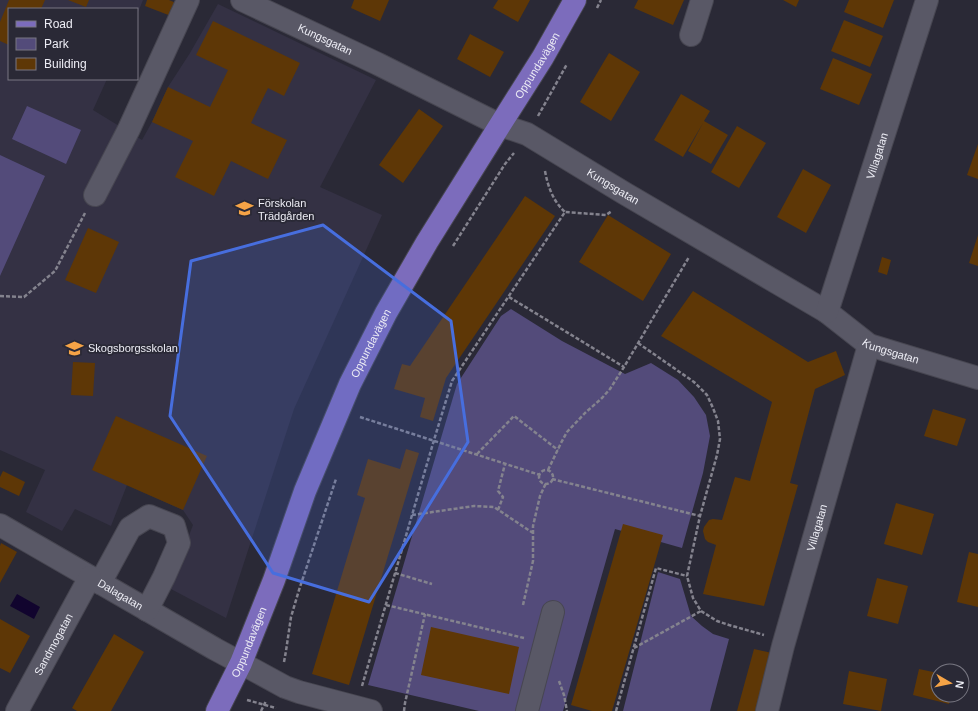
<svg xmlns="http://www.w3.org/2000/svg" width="978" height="711" viewBox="0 0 978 711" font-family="Helvetica,sans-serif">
<rect width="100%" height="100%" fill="#2a2936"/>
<path fill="#343144" d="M 0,0 L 143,0 L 137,15 L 137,9 L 9,9 L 9,79 L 107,79 L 93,110 L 142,140 L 152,122 L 168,87 L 190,53 L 218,4 L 376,80 L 320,187 L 382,215 L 294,409 L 226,618 L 169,588 L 193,525 L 183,510 L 127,485 L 111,526 L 75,509 L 62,531 L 26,512 L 45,470 L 0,450 Z"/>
<path fill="#534b7a" d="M 27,106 L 81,130 L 66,164 L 12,139 Z
M 0,155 L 45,176 L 0,276 Z
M 511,309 L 562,341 L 625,374 L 651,363 L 678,380 L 694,397 L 706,415 L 710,436 L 703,473 L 682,548 L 615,529 L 563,711 L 479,711 L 368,685 L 457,384 L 501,316 Z
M 658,572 L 680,579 L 691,616 L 702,626 L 713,634 L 729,639 L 710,711 L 623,711 Z"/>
<path fill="#11042e" d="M 17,594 L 40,607 L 34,619 L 10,606 Z"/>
<path fill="#5e3706" d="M 9,0 L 45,0 L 41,9 L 9,9 L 9,45 L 0,41 L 0,22 Z
M 68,0 L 89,0 L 86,7 Z
M 147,0 L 169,0 L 176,3 L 171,16 L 145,6 Z
M 354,0 L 389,0 L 380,21 L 351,8 Z
M 498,0 L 530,0 L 518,22 L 493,8 Z
M 638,0 L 684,0 L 673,25 L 634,8 Z
M 783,0 L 799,0 L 796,7 Z
M 849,0 L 894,0 L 883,28 L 844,12 Z
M 844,20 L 883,36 L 870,67 L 831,51 Z
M 213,21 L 300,63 L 284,96 L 268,88 L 251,123 L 287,140 L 268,179 L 231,161 L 214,196 L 175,177 L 193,141 L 152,122 L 168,87 L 210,107 L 228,70 L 196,55 Z
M 470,34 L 504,52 L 490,77 L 457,59 Z
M 609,53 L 640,72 L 611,121 L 580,102 Z
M 833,58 L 872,74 L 859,105 L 820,89 Z
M 681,94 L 710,111 L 704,121 L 728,135 L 711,164 L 688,151 L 703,123 L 683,157 L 654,140 Z
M 419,109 L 443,126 L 403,183 L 379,165 Z
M 737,126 L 766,143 L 739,188 L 711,172 Z
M 978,144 L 978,179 L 967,175 Z
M 803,169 L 831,185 L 806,233 L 777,217 Z
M 525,196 L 555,216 L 446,378 L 433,421 L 420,417 L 425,398 L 394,389 L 402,364 L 410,366 Z
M 608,215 L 671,254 L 643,301 L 579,262 Z
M 88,228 L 119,242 L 96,293 L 65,280 Z
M 978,235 L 978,266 L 969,263 Z
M 882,257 L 891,260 L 887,275 L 878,272 Z
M 693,291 L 808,362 L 836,351 L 845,375 L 815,389 L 790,483 L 798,485 L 764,606 L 703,594 L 716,545 L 708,542 L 705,539 L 703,531 L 704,527 L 709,520 L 713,519 L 722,520 L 735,477 L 750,481 L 772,402 L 661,336 Z
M 73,362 L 95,363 L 93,396 L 71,395 Z
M 933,409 L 966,419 L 957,446 L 924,436 Z
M 116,416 L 207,456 L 183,510 L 92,470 Z
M 406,449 L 419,453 L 349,685 L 312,674 L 365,498 L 357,495 L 368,459 L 400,469 Z
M 3,471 L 25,482 L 19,496 L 0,487 L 0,477 Z
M 896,503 L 934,514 L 922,555 L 884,544 Z
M 623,524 L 663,535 L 612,711 L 592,711 L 571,705 Z
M 1,543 L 17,552 L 0,583 L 0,546 Z
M 969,552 L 978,554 L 978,607 L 957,602 Z
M 877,578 L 908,586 L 898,624 L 867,616 Z
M 0,619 L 30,636 L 10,673 L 0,668 Z
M 431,627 L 519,647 L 509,694 L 421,675 Z
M 114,634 L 144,652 L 111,711 L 77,711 L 72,708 Z
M 754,649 L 772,653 L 757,711 L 737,711 Z
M 919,669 L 938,673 L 938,695 L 951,695 L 949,704 L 913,695 Z
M 849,671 L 887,679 L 881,711 L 843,704 Z"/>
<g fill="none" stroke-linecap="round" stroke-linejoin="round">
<defs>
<g id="minor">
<path id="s1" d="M 242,0 L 378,64 L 500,125 L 527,134 L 624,193 L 827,312 L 869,345 L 978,378"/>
<path d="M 691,35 L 702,0"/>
<path d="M 95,195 L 129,129 L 188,0"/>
<path id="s2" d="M 827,312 L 927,0"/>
<path id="s3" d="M 0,525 L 215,649 L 241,663 L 285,687 L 299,692 L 371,711"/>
<path d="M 100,583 L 130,528 L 149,516 L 174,526 L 179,543 L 164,577 L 147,610"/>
<path id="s4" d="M 17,711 L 90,577"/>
<path d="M 527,711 L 553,612"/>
<path id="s5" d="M 767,711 L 783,646 L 869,345"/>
</g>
<g id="major">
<path id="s6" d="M 217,711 L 241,663 L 274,580 L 305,491 L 350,384 L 386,313 L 427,242 L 500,125 L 543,57 L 575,0"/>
</g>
</defs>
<use href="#minor" stroke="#474651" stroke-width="24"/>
<use href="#major" stroke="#474651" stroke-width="24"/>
<path stroke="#84838e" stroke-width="2.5" stroke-dasharray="4 2" stroke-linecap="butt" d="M 597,8 L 601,0
M 538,116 L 567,64
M 545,171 C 548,187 553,201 565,212
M 453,246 L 505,164 L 514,153
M 0,296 L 24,297 L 55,271 L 85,213
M 509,297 L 624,367
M 638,343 L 694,382 L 707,395 L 713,408 L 718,421 L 720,439 L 717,455 L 700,516
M 360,417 L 540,475
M 477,454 L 514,416 L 558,450
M 548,470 L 561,443 L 567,432 L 585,413 L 602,398 L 610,389 L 624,367 L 689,257
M539 477a7 7 0 1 1 14 0a7 7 0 1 1-14 0Z
M 552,479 L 700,516 L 687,576 L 693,598 L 701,611 L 717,621 L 729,625 L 764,635
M 498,510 L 503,497 L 498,491 L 505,464
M 412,515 L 474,506 L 494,507 L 533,533
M 395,573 L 432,584
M 386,605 L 524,638
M 523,605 L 533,561 L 533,526 L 540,496 L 546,483
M 634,648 L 701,611
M 284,662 L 286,651 L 291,617 L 299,590 L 336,479
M 559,681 L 564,695 L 567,711
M 362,686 L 434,440 L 452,381 L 565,212 L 606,215 L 612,211
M 247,700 L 276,708
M 261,711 L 266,701
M 404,711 L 405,703 L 425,614
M 616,711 L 656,568 L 687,576"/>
<use href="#minor" stroke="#595866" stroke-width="22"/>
<use href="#major" stroke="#7c6cbc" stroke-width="22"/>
</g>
<path fill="#476ede" fill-opacity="0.2" stroke="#476ede" stroke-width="3" stroke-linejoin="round" d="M 323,225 L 451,321 L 468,442 L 369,602 L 273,573 L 170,416 L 191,261 Z"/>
<defs>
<symbol id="school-bare" viewBox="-9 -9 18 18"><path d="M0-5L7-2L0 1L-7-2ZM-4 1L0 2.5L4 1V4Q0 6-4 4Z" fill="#f5a346" stroke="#2a2936" stroke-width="2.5" paint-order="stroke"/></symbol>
</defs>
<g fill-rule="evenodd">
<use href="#school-bare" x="232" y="196" width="25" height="25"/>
<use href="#school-bare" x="62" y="336" width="25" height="25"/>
</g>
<g text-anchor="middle" stroke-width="3.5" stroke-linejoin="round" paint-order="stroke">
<g font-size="11" fill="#ededf5" stroke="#2a2936">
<text dy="4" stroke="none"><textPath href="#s1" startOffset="92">Kungsgatan</textPath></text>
<text dy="4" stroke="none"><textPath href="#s6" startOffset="723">Oppundavägen</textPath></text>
<text dy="4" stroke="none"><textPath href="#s2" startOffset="164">Villagatan</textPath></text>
<text dy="4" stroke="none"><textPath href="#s1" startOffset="416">Kungsgatan</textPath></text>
<text dy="4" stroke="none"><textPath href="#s6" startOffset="399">Oppundavägen</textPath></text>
<text dy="4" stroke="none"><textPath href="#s1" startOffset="740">Kungsgatan</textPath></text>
<text dy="4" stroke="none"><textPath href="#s5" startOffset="190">Villagatan</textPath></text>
<text dy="4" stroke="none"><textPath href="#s3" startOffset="139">Dalagatan</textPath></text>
<text dy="4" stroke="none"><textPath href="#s6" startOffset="76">Oppundavägen</textPath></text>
<text dy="4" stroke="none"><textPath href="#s4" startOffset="76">Sandmogatan</textPath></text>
</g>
<g font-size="11" fill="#ededf5" stroke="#2a2936" text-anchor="start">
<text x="258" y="207">Förskolan<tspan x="258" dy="13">Trädgården</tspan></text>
<text x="88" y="352">Skogsborgsskolan</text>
</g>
</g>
<rect x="8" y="8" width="130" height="72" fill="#2a2936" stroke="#787782"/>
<rect x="16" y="21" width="20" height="6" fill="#7c6cbc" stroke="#787782"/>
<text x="44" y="28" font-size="12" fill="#ededf5">Road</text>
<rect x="16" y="38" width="20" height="12" fill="#534b7a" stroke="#787782"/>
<text x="44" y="48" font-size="12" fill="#ededf5">Park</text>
<rect x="16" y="58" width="20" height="12" fill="#5e3706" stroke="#787782"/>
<text x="44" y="68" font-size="12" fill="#ededf5">Building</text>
<g transform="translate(950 683) rotate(99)"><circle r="19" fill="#2a2936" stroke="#787782"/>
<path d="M0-3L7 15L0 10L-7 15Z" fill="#f5a346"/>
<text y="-6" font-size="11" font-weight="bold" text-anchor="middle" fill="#ededf5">N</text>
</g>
</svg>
